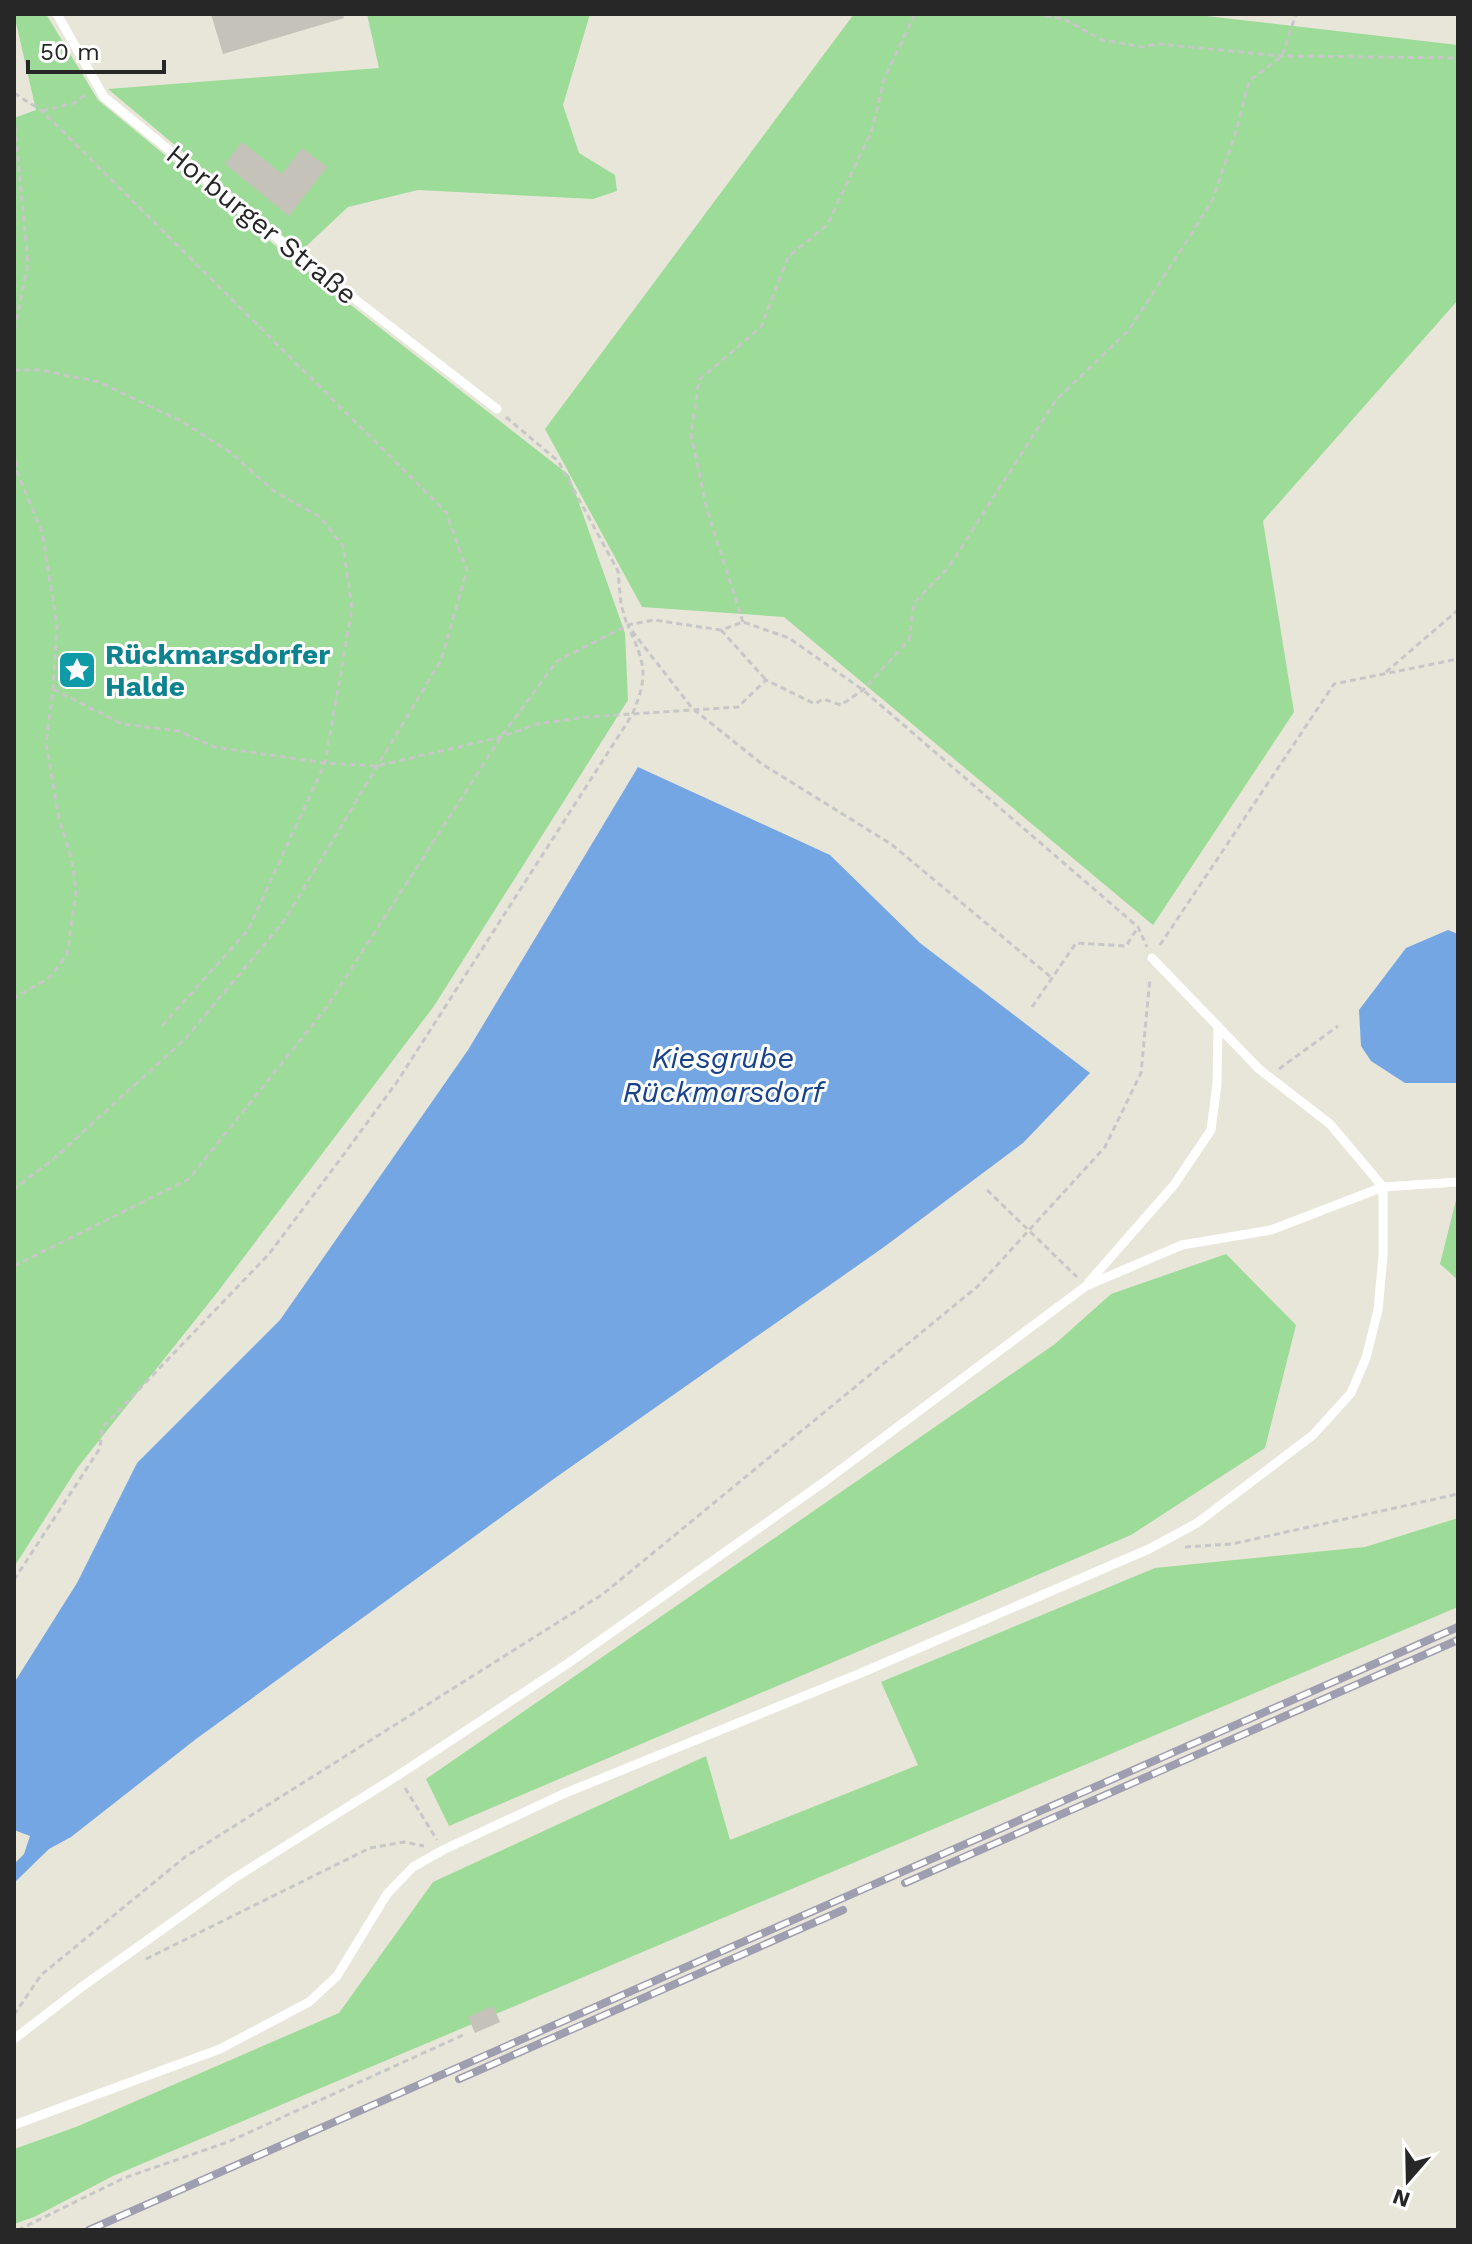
<svg xmlns="http://www.w3.org/2000/svg" width="1472" height="2244" viewBox="0 0 1472 2244" font-family="'Work Sans',sans-serif">
<rect width="100%" height="100%" fill="#e8e6d9"/>
<path fill="#9ddb99" d="M 14,14 L 46,14 L 98,100 L 293,260 L 569,475 L 625,633 L 628,700 L 434,1006 L 216,1294 L 78,1467 L 14,1567 L 14,118 L 36,110 Z
M 367,14 L 590,14 L 563,105 L 579,153 L 615,175 L 617,191 L 593,199 L 418,190 L 348,207 L 301,251 L 108,89 L 379,68 Z
M 854,14 L 1189,14 L 1458,45 L 1458,300 L 1263,521 L 1294,712 L 1153,925 L 784,617 L 642,607 L 545,429 Z
M 1457,1196 L 1458,1197 L 1458,1280 L 1440,1264 Z
M 1226,1254 L 1296,1325 L 1265,1448 L 1131,1535 L 449,1826 L 426,1779 L 1055,1344 L 1111,1294 Z
M 1458,1518 L 1458,1607 L 113,2176 L 34,2217 L 14,2224 L 14,2149 L 76,2127 L 339,2013 L 433,1882 L 706,1756 L 730,1840 L 918,1765 L 881,1682 L 1155,1568 L 1365,1547 Z"/>
<path fill="#74a6e3" d="M 638,767 L 830,855 L 920,943 L 1090,1073 L 1023,1143 L 884,1247 L 555,1478 L 196,1739 L 71,1837 L 49,1849 L 14,1883 L 14,1864 L 24,1854 L 30,1836 L 14,1830 L 14,1683 L 77,1583 L 137,1463 L 280,1320 L 468,1050 Z
M 1448,930 L 1458,934 L 1458,1083 L 1405,1083 L 1371,1061 L 1361,1046 L 1359,1010 L 1406,948 Z"/>
<path fill="#c4c2b9" d="M 211,14 L 343,14 L 344,18 L 223,54 Z
M 242,142 L 282,174 L 302,148 L 327,167 L 289,216 L 225,164 Z
M 493,2006 L 500,2022 L 475,2033 L 468,2017 Z"/>
<g fill="none" stroke-linecap="round" stroke-linejoin="round">
<path stroke="#c7c7c7" stroke-width="3" stroke-dasharray="6 4" stroke-linecap="butt" d="M 1035,14 L 1064,19 L 1102,40 L 1141,47 L 1159,44 L 1282,56 L 1458,58
M 14,93 L 42,111 L 446,512 L 467,570 L 441,660 L 284,921 L 185,1039 L 51,1161 L 14,1189
M 42,111 L 74,103 L 88,93
M 14,116 L 28,263 L 14,331 L 14,394
M 14,370 L 40,370 L 99,382 L 183,422 L 231,453 L 274,491 L 320,517 L 343,546 L 352,608 L 325,763 L 248,930 L 161,1027
M 506,417 L 558,461 L 618,571 L 621,604 L 627,625
M 14,451 L 17,472 L 42,532 L 57,625 L 53,689 L 46,743 L 59,819 L 72,860 L 76,892 L 67,955 L 49,978 L 14,998
M 743,622 L 707,510 L 691,434 L 699,380 L 761,327 L 788,257 L 827,225 L 872,130 L 884,79 L 915,14
M 721,630 L 766,680
M 632,631 L 692,708 L 762,764 L 891,844 L 1052,978
M 1386,672 L 1458,610
M 53,689 L 122,724 L 178,731 L 215,747 L 325,763 L 377,766 L 501,737 L 537,724 L 587,717 L 738,707 L 766,680 L 815,704 L 823,699 L 841,705 L 863,690 L 909,640 L 914,603 L 948,568 L 1056,400 L 1129,330 L 1211,203 L 1236,132 L 1249,81 L 1282,56 L 1296,14
M 1160,945 L 1334,684 L 1458,659
M 1032,1007 L 1076,943 L 1126,946 L 1138,927
M 1279,1069 L 1338,1026
M 987,1190 L 1077,1277
M 14,1266 L 189,1179 L 326,1008 L 501,737 L 557,661 L 628,625 L 654,620 L 721,630 L 743,622 L 789,638 L 863,690 L 1138,927 L 1147,947
M 1185,1547 L 1232,1544 L 1458,1494
M 14,1580 L 100,1448 L 102,1428 L 269,1254 L 339,1161 L 397,1082 L 632,715 C 649,675 645,664 628,626
M 405,1788 L 437,1840
M 146,1959 L 370,1848 L 404,1842 L 424,1846
M 14,2015 L 41,1975 L 185,1857 L 603,1594 L 978,1286 L 1105,1147 L 1141,1073 L 1150,978
M 18,2230 L 124,2178 L 228,2142 L 463,2035"/>
<path stroke="#fff" stroke-width="9" d="M 57,14 L 104,97 L 298,255 L 497,409
M 1089,1282 L 1174,1185 L 1211,1130 L 1217,1084 L 1218,1026
M 14,2039 L 83,1986 L 233,1879 L 397,1776 L 567,1664 L 824,1482 L 1086,1286 L 1182,1245 L 1271,1230 L 1383,1187 L 1458,1182
M 14,2125 L 220,2049 L 309,2002 L 337,1976 L 387,1894 L 413,1867 L 443,1850 L 563,1794 L 861,1673 L 1149,1549 L 1197,1523 L 1313,1435 L 1351,1393 L 1366,1358 L 1378,1310 L 1383,1256 L 1383,1187 L 1330,1124 L 1259,1069 L 1152,958"/>
<defs>
<path id="rail" d="M 905,1883 L 1458,1640
M 459,2079 L 843,1910
M 89,2230 L 1458,1627"/>
</defs>
<use href="#rail" stroke="#9f9db0" stroke-width="8"/>
<use href="#rail" stroke="#fff" stroke-width="5" stroke-dasharray="15" stroke-linecap="butt"/>
</g>
<defs>
<symbol id="sight-square" viewBox="-11 -11 22 22"><rect x="-9" y="-9" width="18" height="18" rx="4" fill="#0f9aa8" stroke="#fff"/><path d="M0-6L1.8-2.2L6-1.7L2.9 1.2L3.7 5.4L0 3.3L-3.7 5.4L-2.9 1.2L-6-1.7L-1.8-2.2Z" fill="#fff"/></symbol>
</defs>
<g fill-rule="evenodd">
<use href="#sight-square" x="55" y="648" width="44" height="44"/>
</g>
<g text-anchor="middle" stroke-width="6" stroke-linejoin="round" paint-order="stroke">
<g font-size="28" fill="#272727" stroke="#fff">
<text transform="translate(262 224) rotate(39)" y="10">Horburger Straße</text>
</g>
<g font-size="28" font-weight="bold" fill="#0d838f" stroke="#fff" text-anchor="start">
<text x="105" y="664">Rückmarsdorfer<tspan x="105" dy="32">Halde</tspan></text>
</g>
<g font-size="30" font-style="italic" fill="#18428a" stroke="#fff">
<text x="723" y="1068">Kiesgrube<tspan x="723" dy="34">Rückmarsdorf</tspan></text>
</g>
</g>
<rect width="1472" height="2244" fill="none" stroke="#272727" stroke-width="32"/>
<g transform="translate(1408 2180) rotate(200)" stroke="#ffffff" stroke-width="6" paint-order="stroke">
<path d="M0-6L14 30L0 20L-14 30Z" fill="#272727"/>
<text y="-12" font-size="22" font-weight="bold" text-anchor="middle" fill="#272727">N</text>
</g>
<path d="M28 60v12h136v-12" fill="none" stroke="#272727" stroke-width="4"/>
<text x="40" y="60" font-size="24" fill="#272727" stroke="#ffffff" stroke-width="6" paint-order="stroke">50 m</text>
</svg>
